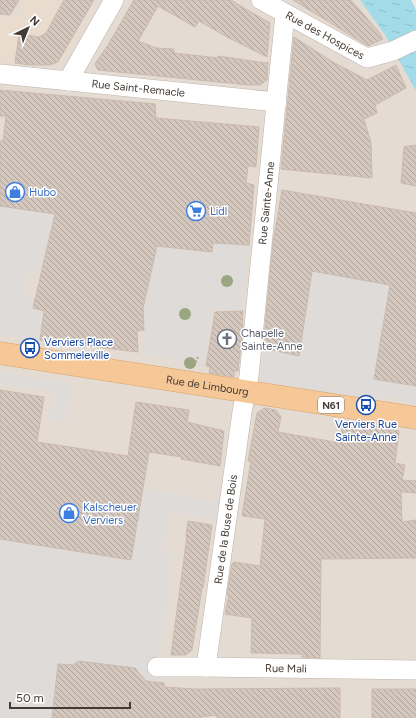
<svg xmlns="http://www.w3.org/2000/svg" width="416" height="718" viewBox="0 0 416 718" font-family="Figtree,sans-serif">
<defs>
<pattern id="water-ripples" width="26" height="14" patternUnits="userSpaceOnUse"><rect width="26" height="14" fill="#a4dbe9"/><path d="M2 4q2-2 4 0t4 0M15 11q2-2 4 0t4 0" fill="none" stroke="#8ebdc8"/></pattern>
<pattern id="building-back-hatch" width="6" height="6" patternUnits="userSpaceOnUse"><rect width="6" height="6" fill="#d4c7bd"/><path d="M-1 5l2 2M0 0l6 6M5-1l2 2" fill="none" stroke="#aea39a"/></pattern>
</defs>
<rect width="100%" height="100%" fill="#f0eae4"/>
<path fill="#e4dbd2" d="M 0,0 L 360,0 L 385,35 L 400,61 L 416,91 L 416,718 L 0,718 Z"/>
<path fill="#e9dccf" d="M 26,0 L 80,0 L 94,8 L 60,64 L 49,67 L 0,62 L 0,17 L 17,17 Z"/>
<path fill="#dedbd9" d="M 0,206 L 55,214 L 41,272 L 30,269 L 24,297 L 35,299 L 33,308 L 44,311 L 40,340 L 0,335 Z
M 160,232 L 203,242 L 249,245 L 242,311 L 213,309 L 204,366 L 142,353 L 144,330 L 143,308 Z
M 312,271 L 390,285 L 374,379 L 416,386 L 416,404 L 373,394 L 373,402 L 263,383 L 261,373 L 262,348 L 299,355 Z
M 0,372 L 71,384 L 65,422 L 49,419 L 53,392 L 0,383 Z
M 142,488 L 229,503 L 226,522 L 176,512 L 172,512 L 168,515 L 162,552 L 173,555 L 157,667 L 164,683 L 139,680 L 139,673 L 135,668 L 78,661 L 73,665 L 58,664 L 52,718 L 0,718 L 0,539 L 131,560 Z"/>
<path fill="url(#water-ripples)" d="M 360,0 L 411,0 L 416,10 L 416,91 L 385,35 Z"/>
<path fill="url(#building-back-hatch)" stroke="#cbbaae" d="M 0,0 L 19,0 L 10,15 L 0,14 Z
M 64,0 L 94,0 L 58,62 L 50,65 L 30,65 L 15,63 L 19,34 L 39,37 L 46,33 Z
M 134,0 L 231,0 L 244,8 L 270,23 L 267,57 L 227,37 L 199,21 L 195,27 L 158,6 L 138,41 L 156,48 L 174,49 L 174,53 L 218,58 L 218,56 L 266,63 L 268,62 L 267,80 L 260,85 L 249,85 L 98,70 L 95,64 L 108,45 Z
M 293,0 L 351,0 L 379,32 L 383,39 L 368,46 Z
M 294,37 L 333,62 L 367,80 L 396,65 L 406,88 L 375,105 L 377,113 L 364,119 L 371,143 L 372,178 L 281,169 Z
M 0,90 L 155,104 L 156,118 L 259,127 L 256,167 L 248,166 L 246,183 L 254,185 L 249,245 L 213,243 L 212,252 L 157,246 L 143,308 L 144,330 L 137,331 L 138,352 L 40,340 L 44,311 L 33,308 L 55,214 L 0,206 L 0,141 L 3,141 L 6,116 L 0,116 Z
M 416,145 L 416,186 L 401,183 L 404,147 Z
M 282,190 L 416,213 L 416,386 L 374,379 L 390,285 L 312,271 L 299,356 L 263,348 L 273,243 Z
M 243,311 L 242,324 L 243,324 L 238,371 L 234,371 L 234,377 L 209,373 L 210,367 L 206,366 L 215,312 Z
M 0,390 L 44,397 L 37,442 L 128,456 L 136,402 L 189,410 L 187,422 L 224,431 L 220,466 L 181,459 L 182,457 L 149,452 L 131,560 L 0,539 Z
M 264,408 L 276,410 L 281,417 L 278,432 L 340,443 L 342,428 L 363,431 L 364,424 L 399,431 L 395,463 L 405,465 L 402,480 L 416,481 L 416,493 L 401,492 L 402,522 L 416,520 L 416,558 L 321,559 L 320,658 L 302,657 L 302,654 L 251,653 L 252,618 L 225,614 L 229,595 L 227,595 L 232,564 L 234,562 L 260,566 L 265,519 L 242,516 L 251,461 L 248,461 L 257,413 Z
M 188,521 L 212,525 L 203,588 L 202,588 L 192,650 L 186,655 L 171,655 L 187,536 L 186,536 Z
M 78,661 L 135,668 L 146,681 L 164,683 L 164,687 L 194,689 L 340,688 L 340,718 L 217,718 L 217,715 L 195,718 L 52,718 L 58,664 L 73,665 Z
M 372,689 L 416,689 L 416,718 L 372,718 Z"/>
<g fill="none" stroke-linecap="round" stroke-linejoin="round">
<defs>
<g id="minor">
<path id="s1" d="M 261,0 L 367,58 L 393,51 L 416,40"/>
<path id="s2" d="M 0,74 L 277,102"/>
<path d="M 68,81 L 114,0"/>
<path id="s3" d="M 157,667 L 206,667 L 416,670"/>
<path id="s4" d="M 206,667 L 242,412 L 249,376 L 285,14"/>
</g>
<g id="primary">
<path id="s5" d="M 0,353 L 416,418"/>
</g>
</defs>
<use href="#minor" stroke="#beb3aa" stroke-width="20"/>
<use href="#primary" stroke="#d9a269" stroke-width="23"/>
<path stroke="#bba99a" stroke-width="2.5" stroke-dasharray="2 2" stroke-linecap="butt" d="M 194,366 L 198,357"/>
<use href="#minor" stroke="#fff" stroke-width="19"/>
<use href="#primary" stroke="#f6c898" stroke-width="22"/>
</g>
<g fill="#9aa67f">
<circle cx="227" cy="281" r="6"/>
<circle cx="185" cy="314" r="6"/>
<circle cx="190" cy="363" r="6"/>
</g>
<defs>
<symbol id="shop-ring" viewBox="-11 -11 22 22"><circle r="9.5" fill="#fff" stroke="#3f7fe0" stroke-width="1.5"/><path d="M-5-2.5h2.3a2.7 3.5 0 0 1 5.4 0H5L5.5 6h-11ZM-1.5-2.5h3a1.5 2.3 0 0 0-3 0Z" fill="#3f7fe0"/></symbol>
<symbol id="supermarket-ring" viewBox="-11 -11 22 22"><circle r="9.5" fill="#fff" stroke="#3f7fe0" stroke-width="1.5"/><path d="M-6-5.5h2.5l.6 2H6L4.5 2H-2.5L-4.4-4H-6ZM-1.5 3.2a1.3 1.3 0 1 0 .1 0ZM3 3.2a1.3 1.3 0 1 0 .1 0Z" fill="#3f7fe0"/></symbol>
<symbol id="church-ring" viewBox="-11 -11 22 22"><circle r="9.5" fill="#fff" stroke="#6b7280" stroke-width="1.5"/><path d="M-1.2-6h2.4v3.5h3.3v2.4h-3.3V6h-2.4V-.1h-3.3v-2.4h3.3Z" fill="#6b7280"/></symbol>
<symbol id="bus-ring" viewBox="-11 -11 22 22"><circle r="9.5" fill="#fff" stroke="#1a4fb4" stroke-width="1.5"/><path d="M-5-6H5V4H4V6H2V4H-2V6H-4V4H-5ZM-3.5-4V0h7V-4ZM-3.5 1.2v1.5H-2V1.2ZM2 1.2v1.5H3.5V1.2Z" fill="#1a4fb4"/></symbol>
</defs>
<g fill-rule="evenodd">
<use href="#shop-ring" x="4" y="181" width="22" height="22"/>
<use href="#supermarket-ring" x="185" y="200" width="22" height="22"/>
<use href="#church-ring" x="216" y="328" width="22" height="22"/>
<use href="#bus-ring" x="19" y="337" width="22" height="22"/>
<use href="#bus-ring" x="355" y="394" width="22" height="22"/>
<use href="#shop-ring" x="58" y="502" width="22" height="22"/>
</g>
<g text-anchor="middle" stroke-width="3" stroke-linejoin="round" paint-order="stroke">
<rect fill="#fff" stroke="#7b7571" stroke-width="1" x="318" y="397" width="26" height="16" rx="3"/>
<g font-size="10" font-weight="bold" fill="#423a34">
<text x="331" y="409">N61</text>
</g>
<g font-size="11" fill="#423a34" stroke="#fff">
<text dy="4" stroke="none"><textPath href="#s1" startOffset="73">Rue des Hospices</textPath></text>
<text dy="4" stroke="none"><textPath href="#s2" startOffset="139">Rue Saint-Remacle</textPath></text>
<text dy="4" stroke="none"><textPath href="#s4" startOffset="468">Rue Sainte-Anne</textPath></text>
<text dy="4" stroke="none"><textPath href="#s5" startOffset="210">Rue de Limbourg</textPath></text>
<text dy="4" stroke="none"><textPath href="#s4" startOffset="139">Rue de la Buse de Bois</textPath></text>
<text dy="4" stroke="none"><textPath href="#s3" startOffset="129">Rue Mali</textPath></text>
</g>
<g font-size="11" fill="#366cbe" stroke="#fff" text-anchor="start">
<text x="29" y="196">Hubo</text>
<text x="210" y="215">Lidl</text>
<text x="83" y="511">Kalscheuer<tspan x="83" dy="13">Verviers</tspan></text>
</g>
<g font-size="11" fill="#5b616d" stroke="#fff" text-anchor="start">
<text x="241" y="337">Chapelle<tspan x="241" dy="13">Sainte-Anne</tspan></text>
</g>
<g font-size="11" fill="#164399" stroke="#fff" text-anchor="start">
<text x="44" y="346">Verviers Place<tspan x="44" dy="13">Sommeleville</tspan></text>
<text x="366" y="428" text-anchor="middle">Verviers Rue<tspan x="366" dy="13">Sainte-Anne</tspan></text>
</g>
</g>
<g transform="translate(28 28) rotate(43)" stroke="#ffffff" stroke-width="3" paint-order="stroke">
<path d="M0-3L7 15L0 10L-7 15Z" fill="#423a34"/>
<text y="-6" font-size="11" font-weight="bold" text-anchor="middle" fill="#423a34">N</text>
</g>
<path d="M10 702v6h120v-6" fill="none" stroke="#423a34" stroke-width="2"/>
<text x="16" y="702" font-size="12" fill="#423a34" stroke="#ffffff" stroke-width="3" paint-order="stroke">50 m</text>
</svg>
